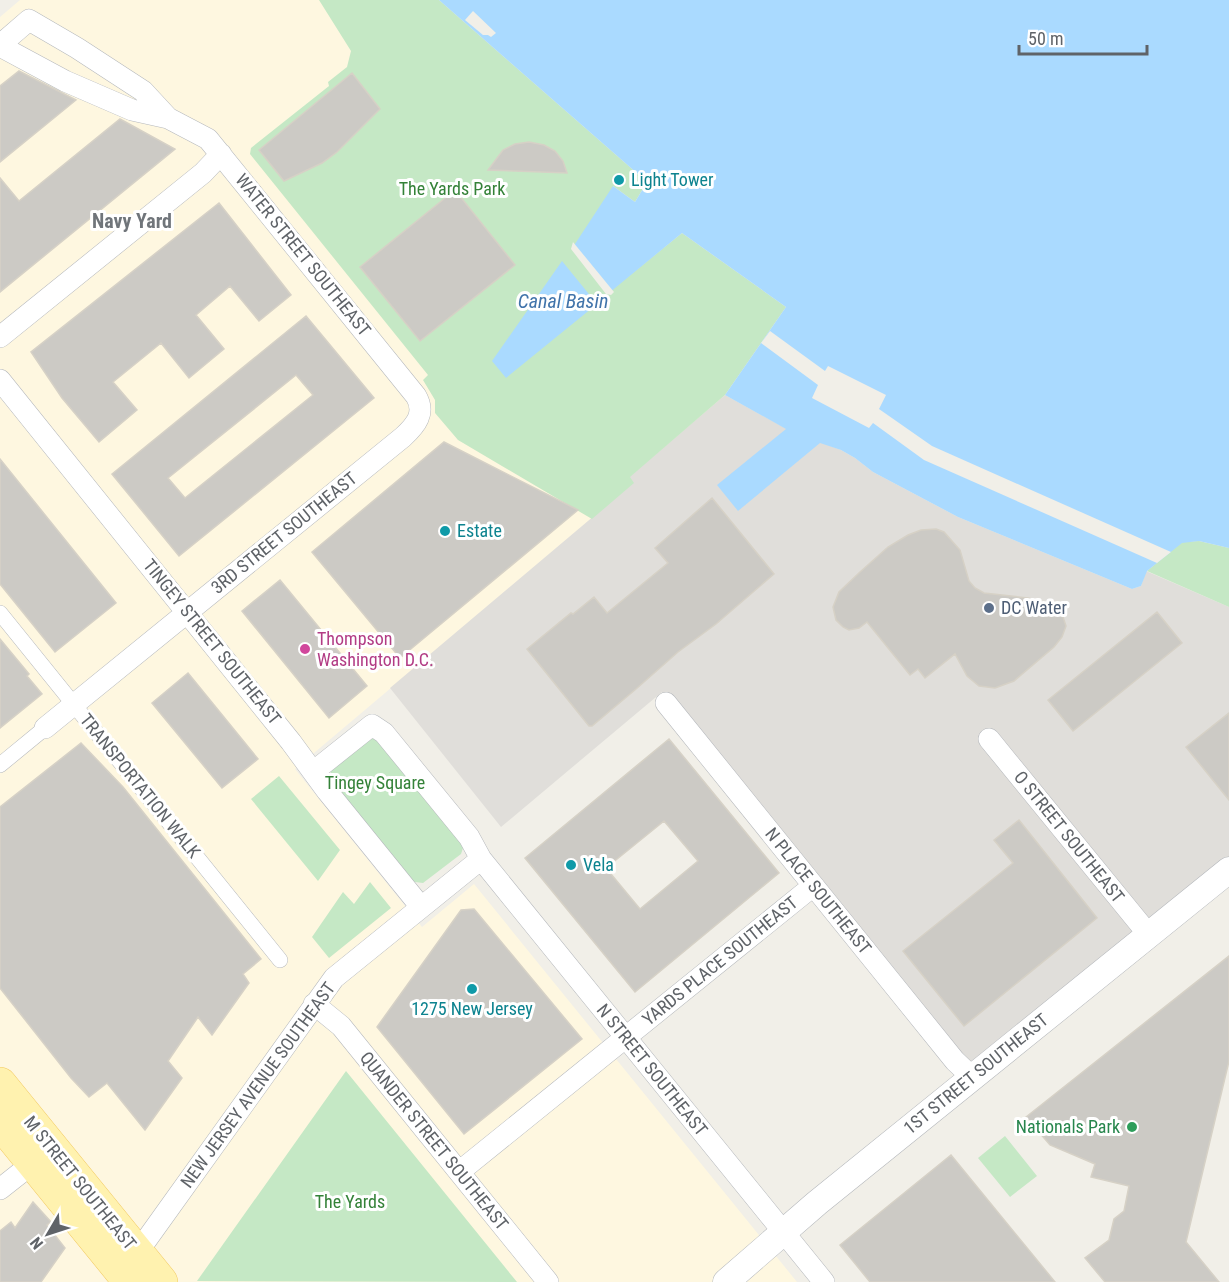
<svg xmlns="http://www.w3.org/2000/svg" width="1229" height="1282" viewBox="0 0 1229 1282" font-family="'Roboto Condensed',sans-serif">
<rect width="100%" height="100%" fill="#f1efe8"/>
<path fill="#fef7e0" d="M 20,0 L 408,0 L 725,395 L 630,477 L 634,483 L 295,769 L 422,927 L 474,884 L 797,1282 L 0,1282 L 0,17 Z"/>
<path fill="#e0deda" d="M 725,395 L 787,429 L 841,450 L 855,458 L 873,472 L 958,517 L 1132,589 L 1141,586 L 1146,571 L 1229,607 L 1229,873 L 972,1077 L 662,692 L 501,827 L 390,688 L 633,483 L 629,477 Z"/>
<path fill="#c5e8c5" d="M 319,0 L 439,0 L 647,182 L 635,202 L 613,186 L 609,292 L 682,233 L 786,307 L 725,395 L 630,477 L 634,483 L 592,519 L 458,440 L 435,413 L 435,400 L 423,380 L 428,375 L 250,154 L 251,148 L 329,86 L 328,82 L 347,67 L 351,51 Z
M 1199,541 L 1229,548 L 1229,607 L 1147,571 L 1182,542 Z
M 373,736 L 379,737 L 465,842 L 461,854 L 423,883 L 415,882 L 410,879 L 334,786 L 330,778 L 331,771 Z
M 279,776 L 340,850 L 318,881 L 251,799 Z
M 370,882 L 391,908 L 329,958 L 312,937 L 343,892 L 354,904 Z
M 346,1071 L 517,1282 L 197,1281 Z
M 1005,1136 L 1037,1176 L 1010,1197 L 978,1158 Z"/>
<path fill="#aadaff" d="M 439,0 L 1229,0 L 1229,548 L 1199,541 L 1182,543 L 1147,571 L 1141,586 L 1132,589 L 958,517 L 873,472 L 855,458 L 841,450 L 820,443 L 738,511 L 717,485 L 786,429 L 725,395 L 786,307 L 682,233 L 609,293 L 573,247 L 613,186 L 635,202 L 647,182 Z
M 562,261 L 597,304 L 506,378 L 492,361 Z"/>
<path fill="#f1efe8" d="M 473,11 L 496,33 L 491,37 L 488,35 L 483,35 L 465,20 Z
M 573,242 L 614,292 L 611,295 L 606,294 L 571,249 Z
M 770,331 L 825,371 L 828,366 L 886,395 L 879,409 L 932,446 L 1171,552 L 1157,563 L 924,460 L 873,423 L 869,428 L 812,398 L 818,385 L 761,343 Z"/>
<path fill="#cccac5" stroke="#d6d1c6" stroke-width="1.5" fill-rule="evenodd" d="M 19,71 L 76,100 L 0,162 L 0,86 Z
M 352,73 L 380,109 L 337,152 L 322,163 L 284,181 L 259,150 Z
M 120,119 L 175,149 L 0,292 L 0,178 L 19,201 Z
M 529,142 L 544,145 L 555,151 L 563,161 L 567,173 L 488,170 L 503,150 L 515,144 Z
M 455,190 L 515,265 L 420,341 L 360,267 Z
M 219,203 L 291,295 L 259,321 L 230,286 L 196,315 L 224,349 L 189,378 L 161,343 L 113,382 L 137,410 L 99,442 L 62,398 L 31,352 Z
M 306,316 L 374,398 L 179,556 L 112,474 ZM 296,375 L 313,395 L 185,498 L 168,478 Z
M 444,442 L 578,510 L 400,658 L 312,552 Z
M 0,459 L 116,603 L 55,652 L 0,584 Z
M 712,498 L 774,574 L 716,624 L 678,652 L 636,689 L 592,726 L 589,726 L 527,649 L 571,613 L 573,614 L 594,597 L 607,613 L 668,563 L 655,548 Z
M 936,529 L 944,532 L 960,550 L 969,581 L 975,588 L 984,593 L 1028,598 L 1047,603 L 1063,617 L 1066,626 L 1062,637 L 1054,647 L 1014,681 L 995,688 L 979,686 L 967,676 L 955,654 L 925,678 L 918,669 L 910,675 L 867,622 L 859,628 L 849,630 L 843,627 L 836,620 L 833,607 L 839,592 L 860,572 L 888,547 L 908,535 L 921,530 Z
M 280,580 L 367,686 L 329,718 L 242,611 Z
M 1157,612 L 1182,643 L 1073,731 L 1048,700 Z
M 0,639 L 29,674 L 27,676 L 42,694 L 0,728 Z
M 188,673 L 258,759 L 222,788 L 152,703 Z
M 1229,713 L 1229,800 L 1186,747 Z
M 669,739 L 779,873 L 635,992 L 525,858 ZM 664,821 L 698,861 L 640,909 L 606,868 Z
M 81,743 L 123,787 L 261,959 L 243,974 L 249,983 L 212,1035 L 198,1017 L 168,1061 L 182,1078 L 145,1130 L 107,1083 L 89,1097 L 71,1078 L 0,988 L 0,807 Z
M 1019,820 L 1097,918 L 964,1026 L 903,951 L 1013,863 L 994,840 Z
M 474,909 L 582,1039 L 464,1134 L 377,1027 L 461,910 Z
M 1229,956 L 1229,1061 L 1186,1242 L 1219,1282 L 1105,1282 L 1085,1258 L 1109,1240 L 1114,1219 L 1124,1211 L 1129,1186 L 1091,1177 L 1095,1164 L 1050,1145 L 1026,1117 Z
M 951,1155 L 1055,1282 L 870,1282 L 840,1245 Z
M 33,1202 L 51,1222 L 47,1225 L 65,1248 L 41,1282 L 0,1282 L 0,1231 L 11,1222 L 15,1228 Z"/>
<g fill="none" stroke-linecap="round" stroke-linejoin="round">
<defs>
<path id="pedestrian" d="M 0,613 L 280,960
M 0,765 L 45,728"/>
<path id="minor" d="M 0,45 L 29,20 L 77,48 L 143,91 L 168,118
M 0,46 L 65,81 L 132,110 L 168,118 L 208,139 L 416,396 C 426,413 416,425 403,437 L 45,728
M 0,337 L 203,173 L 221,154
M 0,380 L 291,742 L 327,791 L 421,907
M 666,703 L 955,1061 L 972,1077
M 989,739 L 1149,935
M 313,772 L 372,725 L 384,733 L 469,837 L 481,859 L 824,1282
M 314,1004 L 341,1026 L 548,1282
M 459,1172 L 813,886
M 0,1189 L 33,1163
M 137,1253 L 334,978 L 481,859"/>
<path id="tertiary" d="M 726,1282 L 817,1203 L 1229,870"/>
<path id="primary" d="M 0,1084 L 161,1282
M 0,1122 L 130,1282"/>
</defs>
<use href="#pedestrian" stroke="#b5b8bc" stroke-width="16"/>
<use href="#minor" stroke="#b5b8bc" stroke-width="22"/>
<use href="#tertiary" stroke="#b5b8bc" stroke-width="27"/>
<use href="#primary" stroke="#f2c960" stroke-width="34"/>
<use href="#pedestrian" stroke="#fff" stroke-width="15"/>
<use href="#minor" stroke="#fff" stroke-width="21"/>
<use href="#tertiary" stroke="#fff" stroke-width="26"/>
<use href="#primary" stroke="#fff2af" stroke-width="33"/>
</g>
<g fill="#0f9aa8" stroke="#fff" stroke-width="2">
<circle cx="619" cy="180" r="6"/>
<circle cx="445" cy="531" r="6"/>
<circle cx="571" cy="865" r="6"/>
<circle cx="472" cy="989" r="6"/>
</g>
<circle fill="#5c6f8a" stroke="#fff" stroke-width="2" cx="989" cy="608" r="6"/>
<circle fill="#d1479c" stroke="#fff" stroke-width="2" cx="305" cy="649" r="6"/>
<circle fill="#2e9e5b" stroke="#fff" stroke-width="2" cx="1132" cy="1127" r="6"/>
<g text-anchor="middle" stroke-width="6" stroke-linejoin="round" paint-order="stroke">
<g font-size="18" fill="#0d838f" stroke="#fff" text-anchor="start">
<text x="631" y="186">Light Tower</text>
<text x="457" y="537">Estate</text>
<text x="583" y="871">Vela</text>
<text x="472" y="1015" text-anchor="middle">1275 New Jersey</text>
</g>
<g font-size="18" fill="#348238" stroke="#fff">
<text x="452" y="195">The Yards Park</text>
<text x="375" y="789">Tingey Square</text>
<text x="350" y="1208">The Yards</text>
</g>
<g font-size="18" fill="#5f6368" stroke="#fff">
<text transform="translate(303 255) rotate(51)" y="6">WATER STREET SOUTHEAST</text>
<text transform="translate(284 533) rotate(-39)" y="6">3RD STREET SOUTHEAST</text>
<text transform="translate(212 642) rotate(51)" y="6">TINGEY STREET SOUTHEAST</text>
<text transform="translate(140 786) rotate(51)" y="6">TRANSPORTATION WALK</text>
<text transform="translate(1069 837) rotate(51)" y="6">O STREET SOUTHEAST</text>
<text transform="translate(818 891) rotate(51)" y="6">N PLACE SOUTHEAST</text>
<text transform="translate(720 961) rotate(-39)" y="6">YARDS PLACE SOUTHEAST</text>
<text transform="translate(652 1070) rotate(51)" y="6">N STREET SOUTHEAST</text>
<text transform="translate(976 1074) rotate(-39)" y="6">1ST STREET SOUTHEAST</text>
<text transform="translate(258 1085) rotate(-54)" y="6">NEW JERSEY AVENUE SOUTHEAST</text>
<text transform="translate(434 1141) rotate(51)" y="6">QUANDER STREET SOUTHEAST</text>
<text transform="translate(80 1183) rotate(51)" y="6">M STREET SOUTHEAST</text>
</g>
<g font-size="18" fill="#4e5e75" stroke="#fff" text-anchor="start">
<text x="1001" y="614">DC Water</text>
</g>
<g font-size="18" fill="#b23c85" stroke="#fff" text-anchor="start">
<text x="317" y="645">Thompson<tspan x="317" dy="21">Washington D.C.</tspan></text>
</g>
<g font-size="18" fill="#27864d" stroke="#fff" text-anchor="end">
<text x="1120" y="1133">Nationals Park</text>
</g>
<g font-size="20" font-weight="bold" fill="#70757a" stroke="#fff">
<text x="132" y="228">Navy Yard</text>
</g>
<g font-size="20" font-style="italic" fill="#4174aa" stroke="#fff">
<text x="563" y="308">Canal Basin</text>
</g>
</g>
<g transform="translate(48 1234) rotate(231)" stroke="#ffffff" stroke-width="4.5" paint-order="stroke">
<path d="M0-4.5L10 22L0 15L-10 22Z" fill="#5f6368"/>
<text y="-9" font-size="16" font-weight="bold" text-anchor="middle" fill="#5f6368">N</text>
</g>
<path d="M1019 45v9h128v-9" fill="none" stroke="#5f6368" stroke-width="3"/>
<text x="1028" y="45" font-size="18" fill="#5f6368" stroke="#ffffff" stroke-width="4.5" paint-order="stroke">50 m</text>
</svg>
